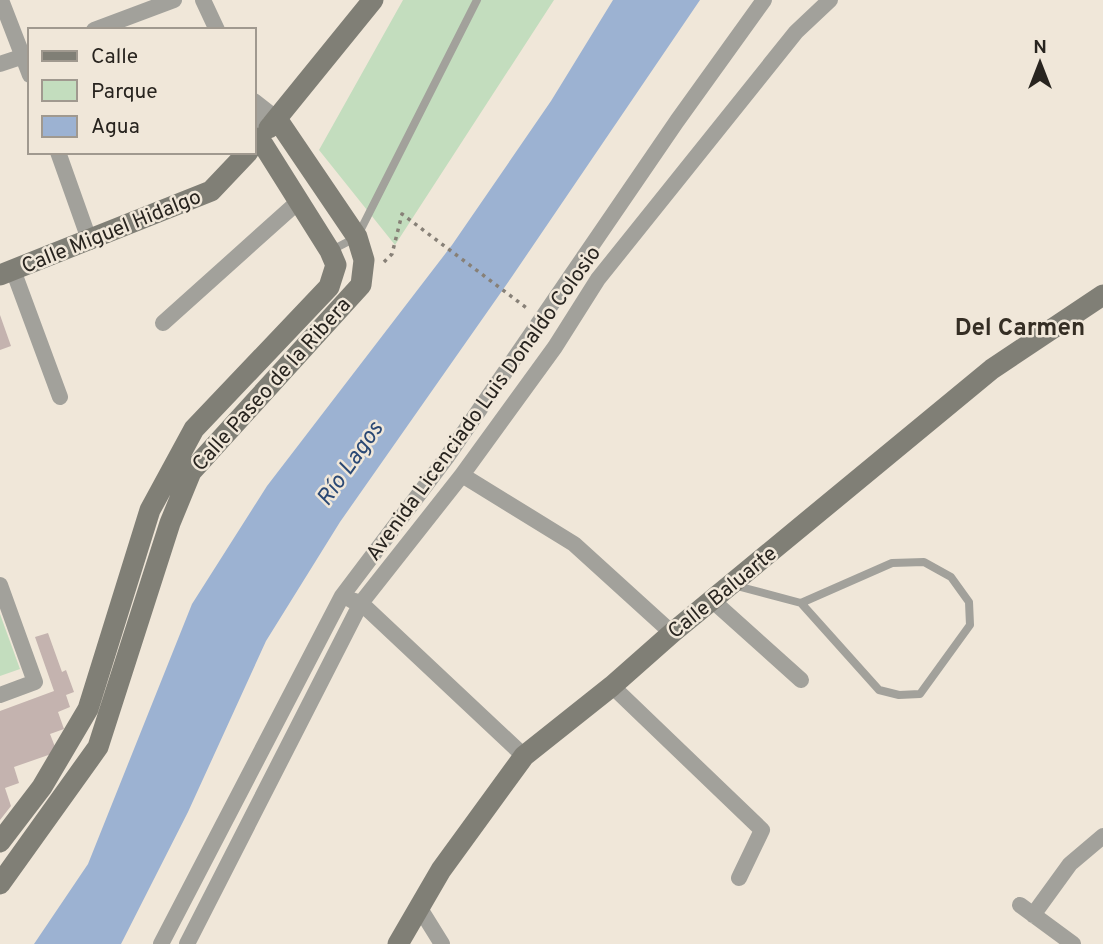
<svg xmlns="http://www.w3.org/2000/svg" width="1103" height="944" viewBox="0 0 1103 944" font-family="Overpass,sans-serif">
<rect width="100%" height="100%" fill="#f0e7d9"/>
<path fill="#c3ddbe" d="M 403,0 L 554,0 L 395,245 L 319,150 Z
M 0,614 L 20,669 L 0,676 Z"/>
<path fill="#9cb2d2" d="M 613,0 L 700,0 L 511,278 L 340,522 L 266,641 L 188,812 L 121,944 L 34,944 L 88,864 L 192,604 L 267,486 L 452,245 L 551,101 Z"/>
<path fill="#c4b3af" d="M 0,315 L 11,346 L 0,350 Z
M 48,633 L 62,672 L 66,670 L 74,692 L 66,695 L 70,707 L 58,712 L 64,729 L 50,734 L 57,752 L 14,767 L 19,783 L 5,788 L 11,806 L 0,820 L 0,711 L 54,691 L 35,637 Z"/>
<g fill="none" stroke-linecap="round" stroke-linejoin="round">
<path stroke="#878077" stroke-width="3.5" stroke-dasharray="3.5 5" stroke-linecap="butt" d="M 384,262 L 392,254 L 402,214 L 528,309"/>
<path stroke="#a2a19b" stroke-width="8" d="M 330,251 L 357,237 L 477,0
M 733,585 L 801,603 L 892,563 L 924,562 L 951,577 L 969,602 L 970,625 L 920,694 L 899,695 L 879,690 L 801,603"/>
<path stroke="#a2a19b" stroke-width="16" d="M 1,0 L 30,75
M 203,0 L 217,30
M 94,30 L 174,0
M 0,64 L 30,54
M 254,101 L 277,119
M 254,113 L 259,138
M 58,152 L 90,242
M 13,270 L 60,397
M 163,323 L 299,201
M 462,475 L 574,544 L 672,633
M 0,585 L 35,682 L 0,695
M 351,600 L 361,603 L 524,756
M 713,601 L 801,680
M 612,686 L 762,830 L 739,878
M 1020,905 L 1073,944
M 419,907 L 442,944
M 1033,915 L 1070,864 L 1103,836
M 161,944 L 342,596 L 447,457 L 677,121 L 764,0
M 187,944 L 361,603 L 462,475 L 555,347 L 598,279 L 796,32 L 830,0"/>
<path stroke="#807f76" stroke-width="21" d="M 269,128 L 373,0
M 0,275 L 211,191 L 248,152
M 0,842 L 42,787 L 88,709 L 150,510 L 194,429 L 329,287 L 336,265 L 330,251 L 259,138
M 0,884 L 98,747 L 170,523 L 191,472 L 361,285 L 364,260 L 357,237 L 277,119
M 398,944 L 441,870 L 524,756 L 612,686 L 672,633 L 992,369 L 1103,295"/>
</g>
<g text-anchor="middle" stroke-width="5" stroke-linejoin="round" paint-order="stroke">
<g font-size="21" fill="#28241f" stroke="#f0e7d9">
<text transform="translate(111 231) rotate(-22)" y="7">Calle Miguel Hidalgo</text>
<text transform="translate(271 384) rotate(-48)" y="7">Calle Paseo de la Ribera</text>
<text transform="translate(483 403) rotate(-54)" y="7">Avenida Licenciado Luis Donaldo Colosio</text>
<text transform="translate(722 592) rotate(-39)" y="7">Calle Baluarte</text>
</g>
<g font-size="23" font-style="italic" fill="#2a4874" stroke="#f0e7d9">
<text transform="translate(349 463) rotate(-55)" y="8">Río Lagos</text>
</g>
<g font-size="24" font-weight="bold" fill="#352e24" stroke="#f0e7d9">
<text x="1020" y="335">Del Carmen</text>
</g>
</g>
<rect x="28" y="28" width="228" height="126" fill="#f0e7d9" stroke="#a0998f" stroke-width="2"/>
<rect x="42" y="51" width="35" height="10" fill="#807f76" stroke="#a0998f" stroke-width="2"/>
<text x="91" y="63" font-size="21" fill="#28241f">Calle</text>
<rect x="42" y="80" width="35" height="21" fill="#c3ddbe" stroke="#a0998f" stroke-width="2"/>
<text x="91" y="98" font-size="21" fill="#28241f">Parque</text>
<rect x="42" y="116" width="35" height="21" fill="#9cb2d2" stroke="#a0998f" stroke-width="2"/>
<text x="91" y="133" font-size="21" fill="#28241f">Agua</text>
<g transform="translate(1040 63)" stroke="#f0e7d9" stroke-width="5" paint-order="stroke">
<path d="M0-5L12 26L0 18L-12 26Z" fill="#28241f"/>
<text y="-10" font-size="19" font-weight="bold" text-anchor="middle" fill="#28241f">N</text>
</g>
</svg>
